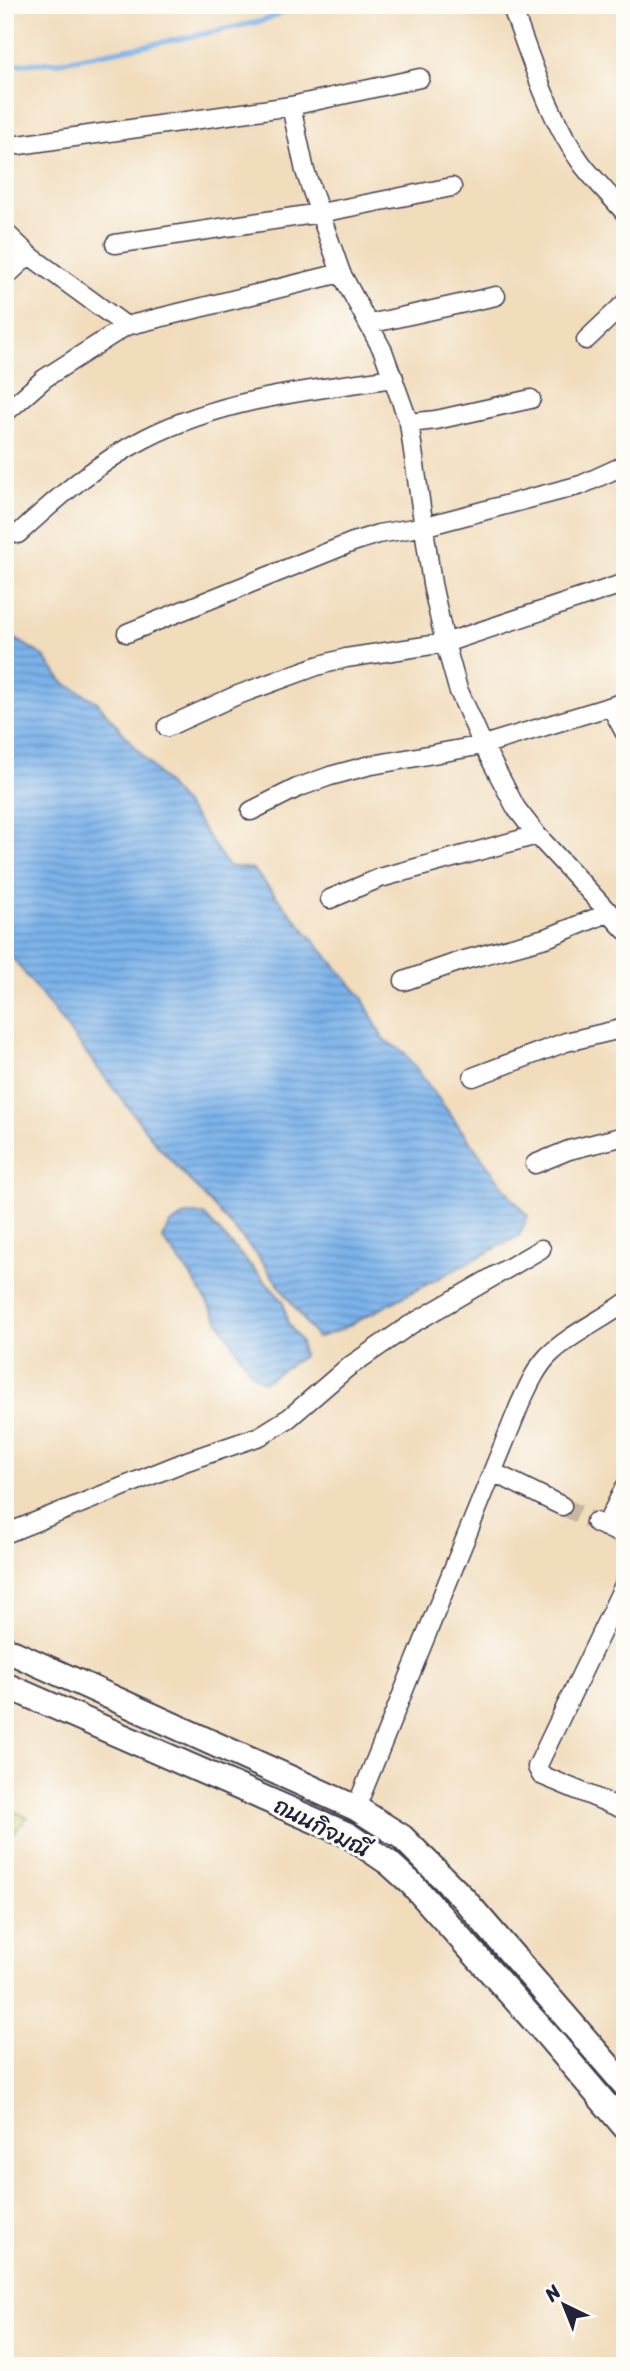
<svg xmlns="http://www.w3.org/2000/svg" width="630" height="2371" viewBox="0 0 630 2371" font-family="Sriracha,'Playpen Sans Thai',sans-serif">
<defs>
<pattern id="wetland-marsh" width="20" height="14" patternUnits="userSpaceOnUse" patternTransform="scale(1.75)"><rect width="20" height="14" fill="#c1d173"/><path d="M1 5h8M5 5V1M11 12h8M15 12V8" fill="none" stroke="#a6b364"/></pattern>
<pattern id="water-rules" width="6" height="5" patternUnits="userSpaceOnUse" patternTransform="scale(1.75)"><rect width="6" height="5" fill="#7bb2ea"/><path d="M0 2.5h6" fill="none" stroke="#6490bf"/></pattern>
</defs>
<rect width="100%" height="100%" fill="#fdfcf7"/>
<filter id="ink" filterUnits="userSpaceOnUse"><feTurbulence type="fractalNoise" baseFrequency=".0143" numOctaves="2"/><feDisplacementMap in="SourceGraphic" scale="14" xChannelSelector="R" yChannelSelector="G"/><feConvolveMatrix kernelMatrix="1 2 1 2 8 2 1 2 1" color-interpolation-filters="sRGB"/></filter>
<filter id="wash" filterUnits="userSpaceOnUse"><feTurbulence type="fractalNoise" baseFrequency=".00686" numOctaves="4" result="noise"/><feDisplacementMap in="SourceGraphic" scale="28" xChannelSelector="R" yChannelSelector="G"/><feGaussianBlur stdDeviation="1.57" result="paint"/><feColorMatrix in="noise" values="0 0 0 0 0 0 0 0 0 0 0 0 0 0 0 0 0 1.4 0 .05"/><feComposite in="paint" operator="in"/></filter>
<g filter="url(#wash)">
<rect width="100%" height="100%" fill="#f1dcbb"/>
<path fill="url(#wetland-marsh)" stroke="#727a57" stroke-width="2" d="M 5,1808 L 28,1817 L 5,1842 Z"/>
<path fill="url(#water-rules)" stroke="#4e6a92" stroke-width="2" d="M 5,632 L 43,656 L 63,682 L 96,701 L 195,817 L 228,866 L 253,869 L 362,997 L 383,1039 L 404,1052 L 512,1198 L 528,1216 L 519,1236 L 340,1330 L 317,1338 L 254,1251 L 158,1146 L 5,948 Z
M 188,1214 L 204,1215 L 283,1301 L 288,1323 L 301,1342 L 303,1356 L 264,1382 L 251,1373 L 191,1276 L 162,1238 L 171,1224 Z"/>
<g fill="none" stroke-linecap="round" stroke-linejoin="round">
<path stroke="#7bb2ea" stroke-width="5" d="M 368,5 L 379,8 L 379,5
M 5,65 L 59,62 L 194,36 L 262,21 L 300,5"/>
</g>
</g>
<g filter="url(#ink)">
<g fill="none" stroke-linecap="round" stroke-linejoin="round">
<path stroke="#c8b7a1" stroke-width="18" stroke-dasharray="18 9" stroke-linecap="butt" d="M 562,1506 L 595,1522"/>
<defs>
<path id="minor" d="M 511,5 C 531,58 548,117 582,164 C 595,181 611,196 625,213
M 291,106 L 305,171 L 341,273
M 5,145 L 19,145 L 291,106 L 420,78
M 5,232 L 29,255 L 126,326 L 341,273 L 383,351 L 409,423 L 432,584 L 445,643 L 458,689 L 483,745 L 516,808 L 537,835 L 625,930
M 115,244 L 320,213 L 452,187
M 5,277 L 29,255
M 369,324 L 496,296
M 586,340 L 625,303
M 5,413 L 45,378 L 126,326
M 409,423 L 436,420 L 531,399
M 18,534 C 57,498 98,462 146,438 C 223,399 309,390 394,378
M 127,633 L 353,542 L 378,534 L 426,526 L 581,485 L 625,465
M 611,707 L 625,733
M 167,727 L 235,696 L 317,666 L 346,658 L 445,643 L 625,583
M 251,811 L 297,788 L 330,776 L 367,766 L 483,745 L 625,702
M 330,899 L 380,878 L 537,835
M 404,981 L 461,961 L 549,937 L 610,912
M 473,1077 L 566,1042 L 625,1028
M 535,1164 L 569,1150 L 625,1136
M 493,1472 L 562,1506
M 595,1522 L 625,1536
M 605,1527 L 625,1487
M 5,1534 L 187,1461 L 260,1436 L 289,1418 L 347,1368 L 410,1325 L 541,1249
M 625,1583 L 537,1767 L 541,1775 L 625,1810
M 356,1808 L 520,1404 C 528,1387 535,1370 548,1356 C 569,1335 600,1321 625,1303"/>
<path id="secondary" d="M 5,1649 L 356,1808 L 402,1837 L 463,1898 L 625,2085
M 5,1685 L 348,1835 L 389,1863 L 412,1884 L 547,2035 L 625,2127"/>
</defs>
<use href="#minor" stroke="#413e4e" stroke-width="21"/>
<use href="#secondary" stroke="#413e4e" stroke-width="28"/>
<use href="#minor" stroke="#fff" stroke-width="18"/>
<use href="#secondary" stroke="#fff" stroke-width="24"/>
</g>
</g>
<g text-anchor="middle" stroke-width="6" stroke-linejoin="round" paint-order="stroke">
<g font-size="23" fill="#22223b" stroke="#fdfcf7">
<text transform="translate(322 1827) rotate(27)" y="8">ถนนกิจมณี</text>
</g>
</g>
<rect width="630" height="2371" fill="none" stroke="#fdfcf7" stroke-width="28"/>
<g transform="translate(564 2305) rotate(317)" stroke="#fdfcf7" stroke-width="5" paint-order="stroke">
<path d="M0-5L12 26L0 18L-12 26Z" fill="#22223b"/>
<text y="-10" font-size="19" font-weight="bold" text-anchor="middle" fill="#22223b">N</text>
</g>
</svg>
